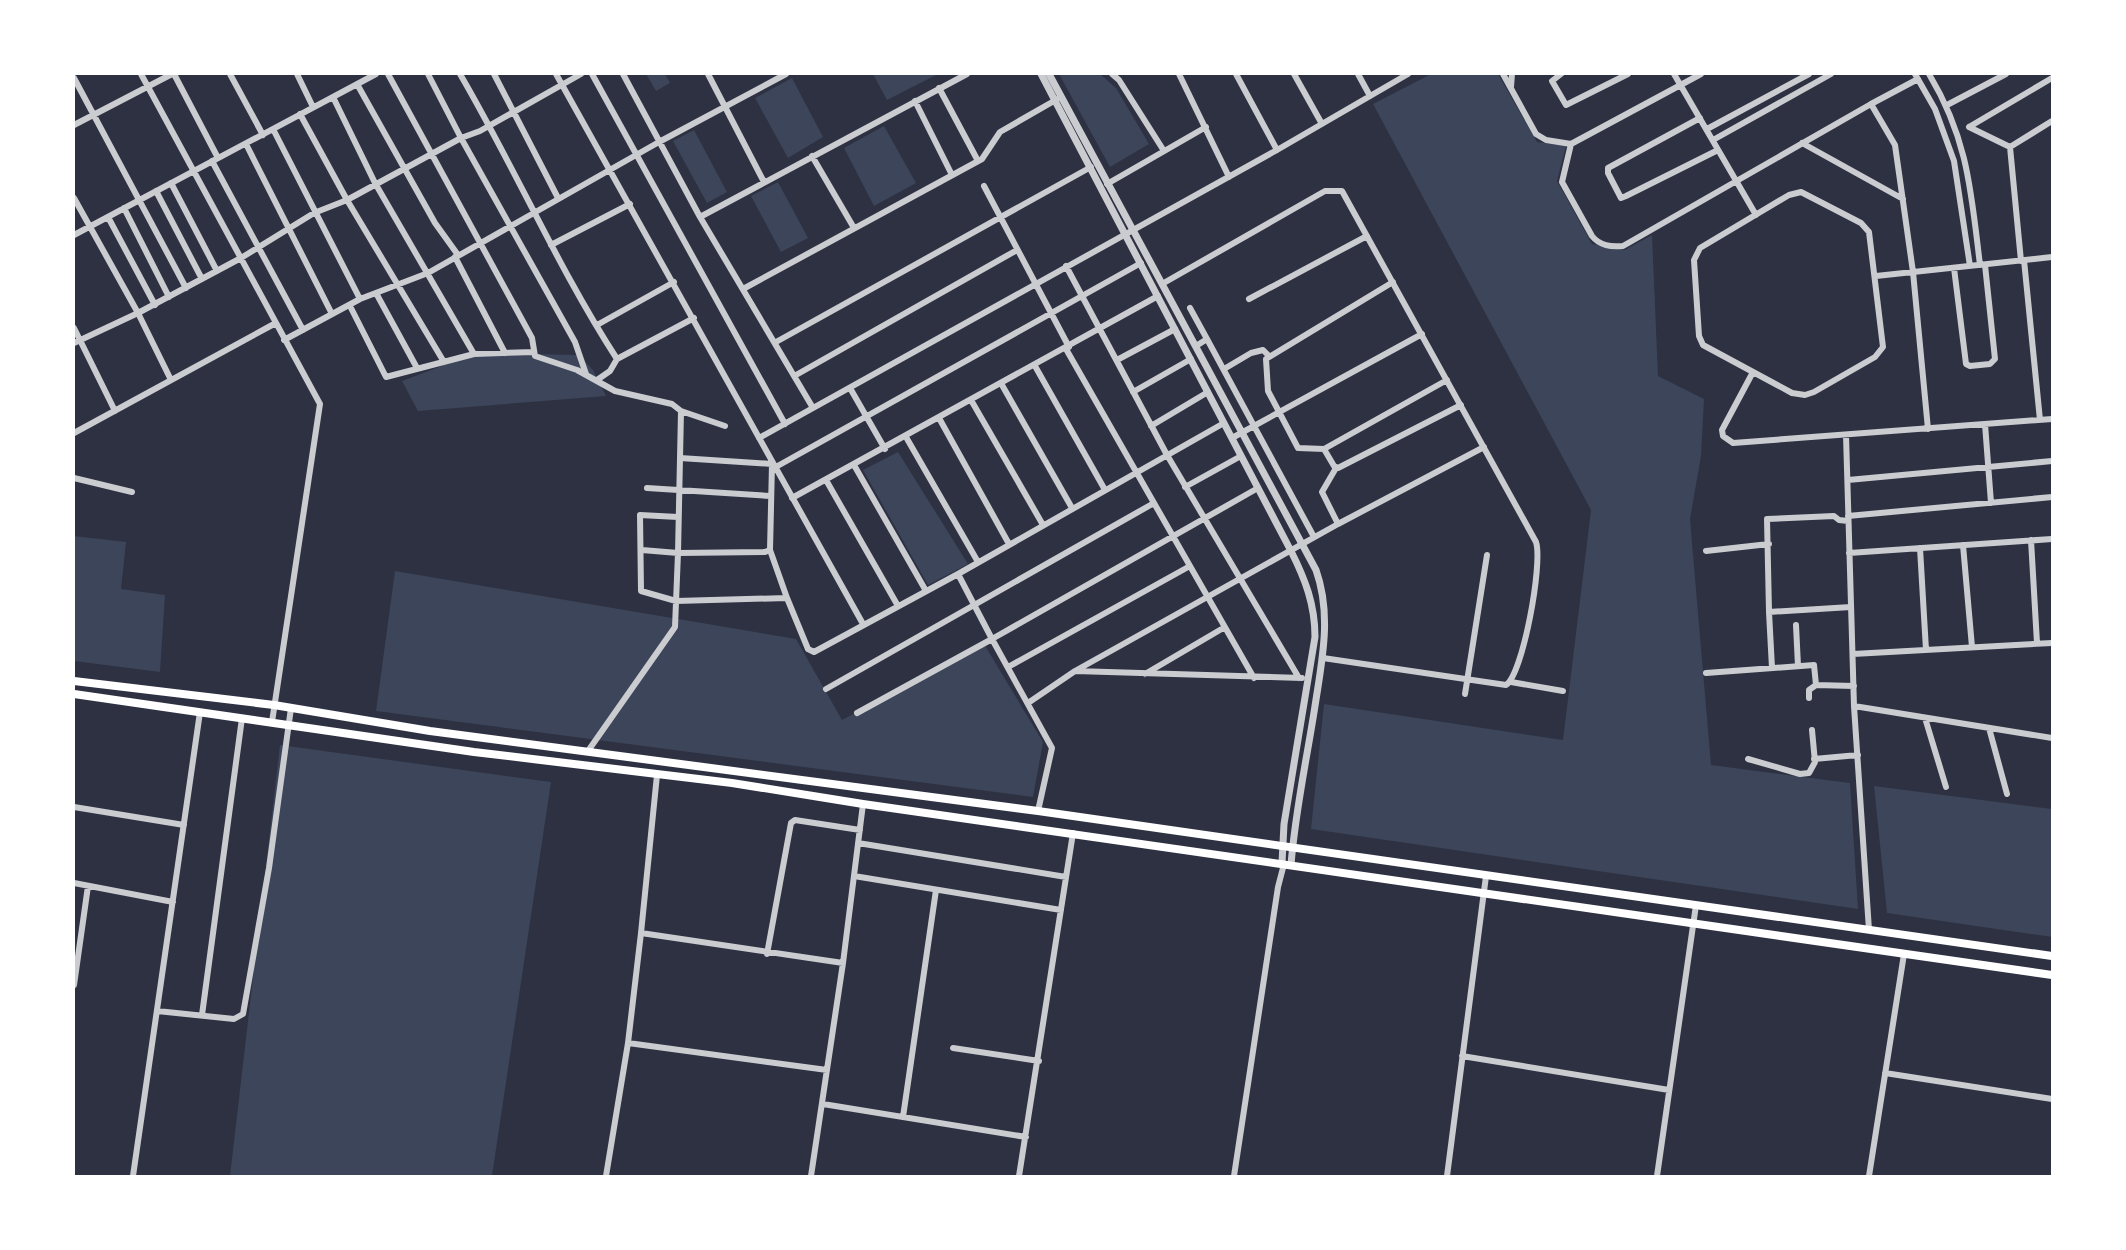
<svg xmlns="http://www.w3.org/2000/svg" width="2126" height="1250" viewBox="0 0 2126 1250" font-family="'Zilla Slab',serif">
<rect width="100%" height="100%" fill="#2d3142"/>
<path fill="#3c4559" d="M 646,74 L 665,74 L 670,83 L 656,91 Z
M 873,74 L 935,74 L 936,75 L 887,100 Z
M 1059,74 L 1100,74 L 1116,88 L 1149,144 L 1110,167 Z
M 1431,74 L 1498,74 L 1537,142 L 1566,146 L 1557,181 L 1592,244 L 1625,250 L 1652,235 L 1658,376 L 1704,399 L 1701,456 L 1690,519 L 1711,765 L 1850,783 L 1858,909 L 1311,829 L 1324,704 L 1563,740 L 1591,510 L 1373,104 Z
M 792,78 L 823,137 L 788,158 L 755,98 Z
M 884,126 L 916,183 L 874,206 L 844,148 Z
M 694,130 L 727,192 L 707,203 L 673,141 Z
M 778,182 L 808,238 L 781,252 L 751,196 Z
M 476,353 L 579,355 L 593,370 L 606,396 L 418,411 L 402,381 Z
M 898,452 L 968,564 L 928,585 L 863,470 Z
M 74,536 L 126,542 L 121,589 L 165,595 L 160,672 L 74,661 Z
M 395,571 L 796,639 L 842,720 L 984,644 L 1043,742 L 1033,797 L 376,711 Z
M 280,745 L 551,782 L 492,1176 L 230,1176 Z
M 1874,786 L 2052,809 L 2052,937 L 1887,913 Z"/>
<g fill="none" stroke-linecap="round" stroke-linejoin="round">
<path stroke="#caccd0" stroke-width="6" d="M 141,74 L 320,404 L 272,722
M 174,74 L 218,158
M 230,74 L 263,135
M 297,74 L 313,107
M 388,74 L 532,338 L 535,356 L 577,370 L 615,391 L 672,404 L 681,411 L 678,553 L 642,550
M 428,74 L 461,138 L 575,342 L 586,374
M 460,74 C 515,168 558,268 617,359 L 694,318
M 494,74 L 558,198
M 556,74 L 863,624
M 592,74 L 785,424
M 623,74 L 700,217 L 813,408
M 708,74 L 764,182
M 1112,74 L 1119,80 L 1164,151
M 1179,74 L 1229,177
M 1236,74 L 1277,150
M 1294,74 L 1322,124
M 1358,74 L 1370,96
M 1503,74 L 1536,134 L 1546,140 L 1571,144
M 1561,74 L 1552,81 L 1566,105 L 1628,74
M 1674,74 L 1756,215
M 1701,74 L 1571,144 L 1562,182 L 1592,236 C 1600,246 1611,247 1623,246 L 1871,104 L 1895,145 L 1913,272 L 1928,429
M 1915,74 L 1935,109 L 1954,161 L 1970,266
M 1929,74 C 1968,139 1971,191 1980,265
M 74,78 L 186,288
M 357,84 L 435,223 L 458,255
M 1511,87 L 1512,74
M 939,88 L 978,161
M 333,97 L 375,183 L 474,354
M 915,101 L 952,175
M 1871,104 L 1918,79
M 1947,105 L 2006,74
M 300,114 L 347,200 L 444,362
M 1700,118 L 1608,168 L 1608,173 L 1621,198 L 1626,196 L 1718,150
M 74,125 L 172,74
M 1969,127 L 2052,78
M 1969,127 L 2010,147
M 273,129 L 360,299
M 1707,129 L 1809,74
M 1713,140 L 1831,74
M 1802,143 L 1903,199
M 246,144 L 332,314
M 812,156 L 854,228
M 212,161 L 303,330
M 171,183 L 217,271
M 1107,184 L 1206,127
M 984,186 L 1069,347
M 156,191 L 202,279
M 1801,192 L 1861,223 L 1869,232 L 1883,347 L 1875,357 L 1814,392 L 1805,395 L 1792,393 L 1703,345 L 1699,336 L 1694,260 L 1700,248 L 1789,195 Z
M 74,198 L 138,313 L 171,380
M 124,208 L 169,297
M 108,217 L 155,305
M 700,217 L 967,74
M 74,235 L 376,74
M 551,245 L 630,204
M 455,257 L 505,353
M 2024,260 L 2040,420
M 2021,261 L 2010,147 L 2052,121
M 1066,266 L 1167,455 L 1299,678
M 1954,268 L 1966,364 L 1970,366 L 1990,364 L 1995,359 L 1985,265
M 1876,276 L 2052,257
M 1162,284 L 1325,191 L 1342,191 L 1536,542 C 1543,563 1523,674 1506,685 L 1323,658
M 743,289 L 982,159 L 1000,132 L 1061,97
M 376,293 L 417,368
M 1249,299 L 1367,236
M 350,306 L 386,377 L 474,354 L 534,352
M 1190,308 L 1207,339 L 1196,346
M 597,325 L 674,282
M 74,328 L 115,411
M 1207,339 L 1314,537
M 284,340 L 360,299 L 428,273 L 659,142 L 786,74
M 776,342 L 1091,167
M 74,343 L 138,313 L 241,258 L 314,213 L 347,200 L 461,138 L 480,131 L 581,74
M 1066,349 L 1254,678
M 1117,360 L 1175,329
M 1035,366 L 1105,490
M 1224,369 L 1251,353 L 1263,350 L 1268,355
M 1753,372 L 1722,430 L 1723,436 L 1733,443 L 2052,419
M 796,375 L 1017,250
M 597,380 L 610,371 L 617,359
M 1447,380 L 1324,449 L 1334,466 L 1338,468 L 1461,405
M 1002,385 L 1072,508
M 850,388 L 885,449
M 1133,392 L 1191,359
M 971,400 L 1043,525
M 681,411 L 725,426
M 939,418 L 1009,544
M 1985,424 L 1991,503
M 1151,426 L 1208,392
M 74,433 L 274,324
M 1846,435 L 1854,706 L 1869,930
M 906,437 L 978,562
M 759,438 L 1277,150 L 1408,74
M 1232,438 L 1422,334
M 1324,449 L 1298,448 L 1268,391 L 1266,359 L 1393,282
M 854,465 L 926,591
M 774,468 L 1141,263
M 1336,468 L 1322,492 L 1338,524
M 74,478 L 132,492
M 826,480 L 898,606
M 1848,480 L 2052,461
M 1185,487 L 1241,456
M 647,488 L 770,496
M 792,498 L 1158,296
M 1848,516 L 2052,497
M 678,517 L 640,515 L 641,591 L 676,601 L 787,598 L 808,649 L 814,652 L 958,574 L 1224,423
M 1848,521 L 1839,520 L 1834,516 L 1767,519 L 1769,612 L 1851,607
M 2031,540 L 2037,643
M 1963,545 L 1972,647
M 1920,548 L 1926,650
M 770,550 L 787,598
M 1706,551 L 1769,544
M 1849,553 L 2052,539
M 958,574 L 992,639 L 1258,488
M 1769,612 L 1772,668
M 1796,625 L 1798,666
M 1853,654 L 2052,643
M 1008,667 L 1190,566
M 1075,671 L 1338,524 L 1484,447
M 1706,673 L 1814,665 L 1816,685
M 1145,674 L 1225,627
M 1511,682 L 1563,691
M 826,689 L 1154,503
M 1465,694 L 1487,555
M 1809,698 L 1809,690 L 1816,685 L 1854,686
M 1028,703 L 1075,671 L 1302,678
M 1854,706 L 2052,738
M 857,713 L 992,639 L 1052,748 L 1038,811
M 1925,718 L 1946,787
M 1989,728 L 2007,794
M 588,751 L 675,627 L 678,553 L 765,552 L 770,550 L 772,464 L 680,458
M 1748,759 L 1800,774 L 1809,773 L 1815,762 L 1812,730
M 1814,759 L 1858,755
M 657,775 L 641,933 L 843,963 L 863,804
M 74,807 L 184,825
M 858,843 L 1066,877
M 854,876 L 1061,910
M 74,883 L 173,902
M 767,954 L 791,823 L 795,820 L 860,830
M 74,985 L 88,886
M 157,1011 L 234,1019 L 243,1014 L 269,868 L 291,708
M 202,1015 L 242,718
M 628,1043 L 827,1070
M 953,1048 L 1039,1061
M 1462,1056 L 1669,1090
M 1885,1073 L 2052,1099
M 823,1104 L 1026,1137
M 903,1117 L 936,890
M 133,1176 L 200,712
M 606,1176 L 628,1043 L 641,933
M 811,1176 L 843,963
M 1019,1176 L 1073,833
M 1234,1176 L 1278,887 L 1284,864
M 1447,1176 L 1486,876
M 1657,1176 L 1696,905
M 1869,1176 L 1904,954"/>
<path stroke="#caccd0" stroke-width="7" d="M 1041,74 L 1291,551 C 1305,579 1315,604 1315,637 L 1284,824 L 1282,863
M 1049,74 L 1316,570 C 1332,615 1322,660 1315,706 C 1307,758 1295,812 1291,865"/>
<path stroke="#fff" stroke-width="8" d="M 74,681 L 274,705 L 430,731 L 1038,811 L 2052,956
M 74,694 L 474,752 L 732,783 L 863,804 L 2052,975"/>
</g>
<rect width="2126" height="1250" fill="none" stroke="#ffffff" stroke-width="150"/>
</svg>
